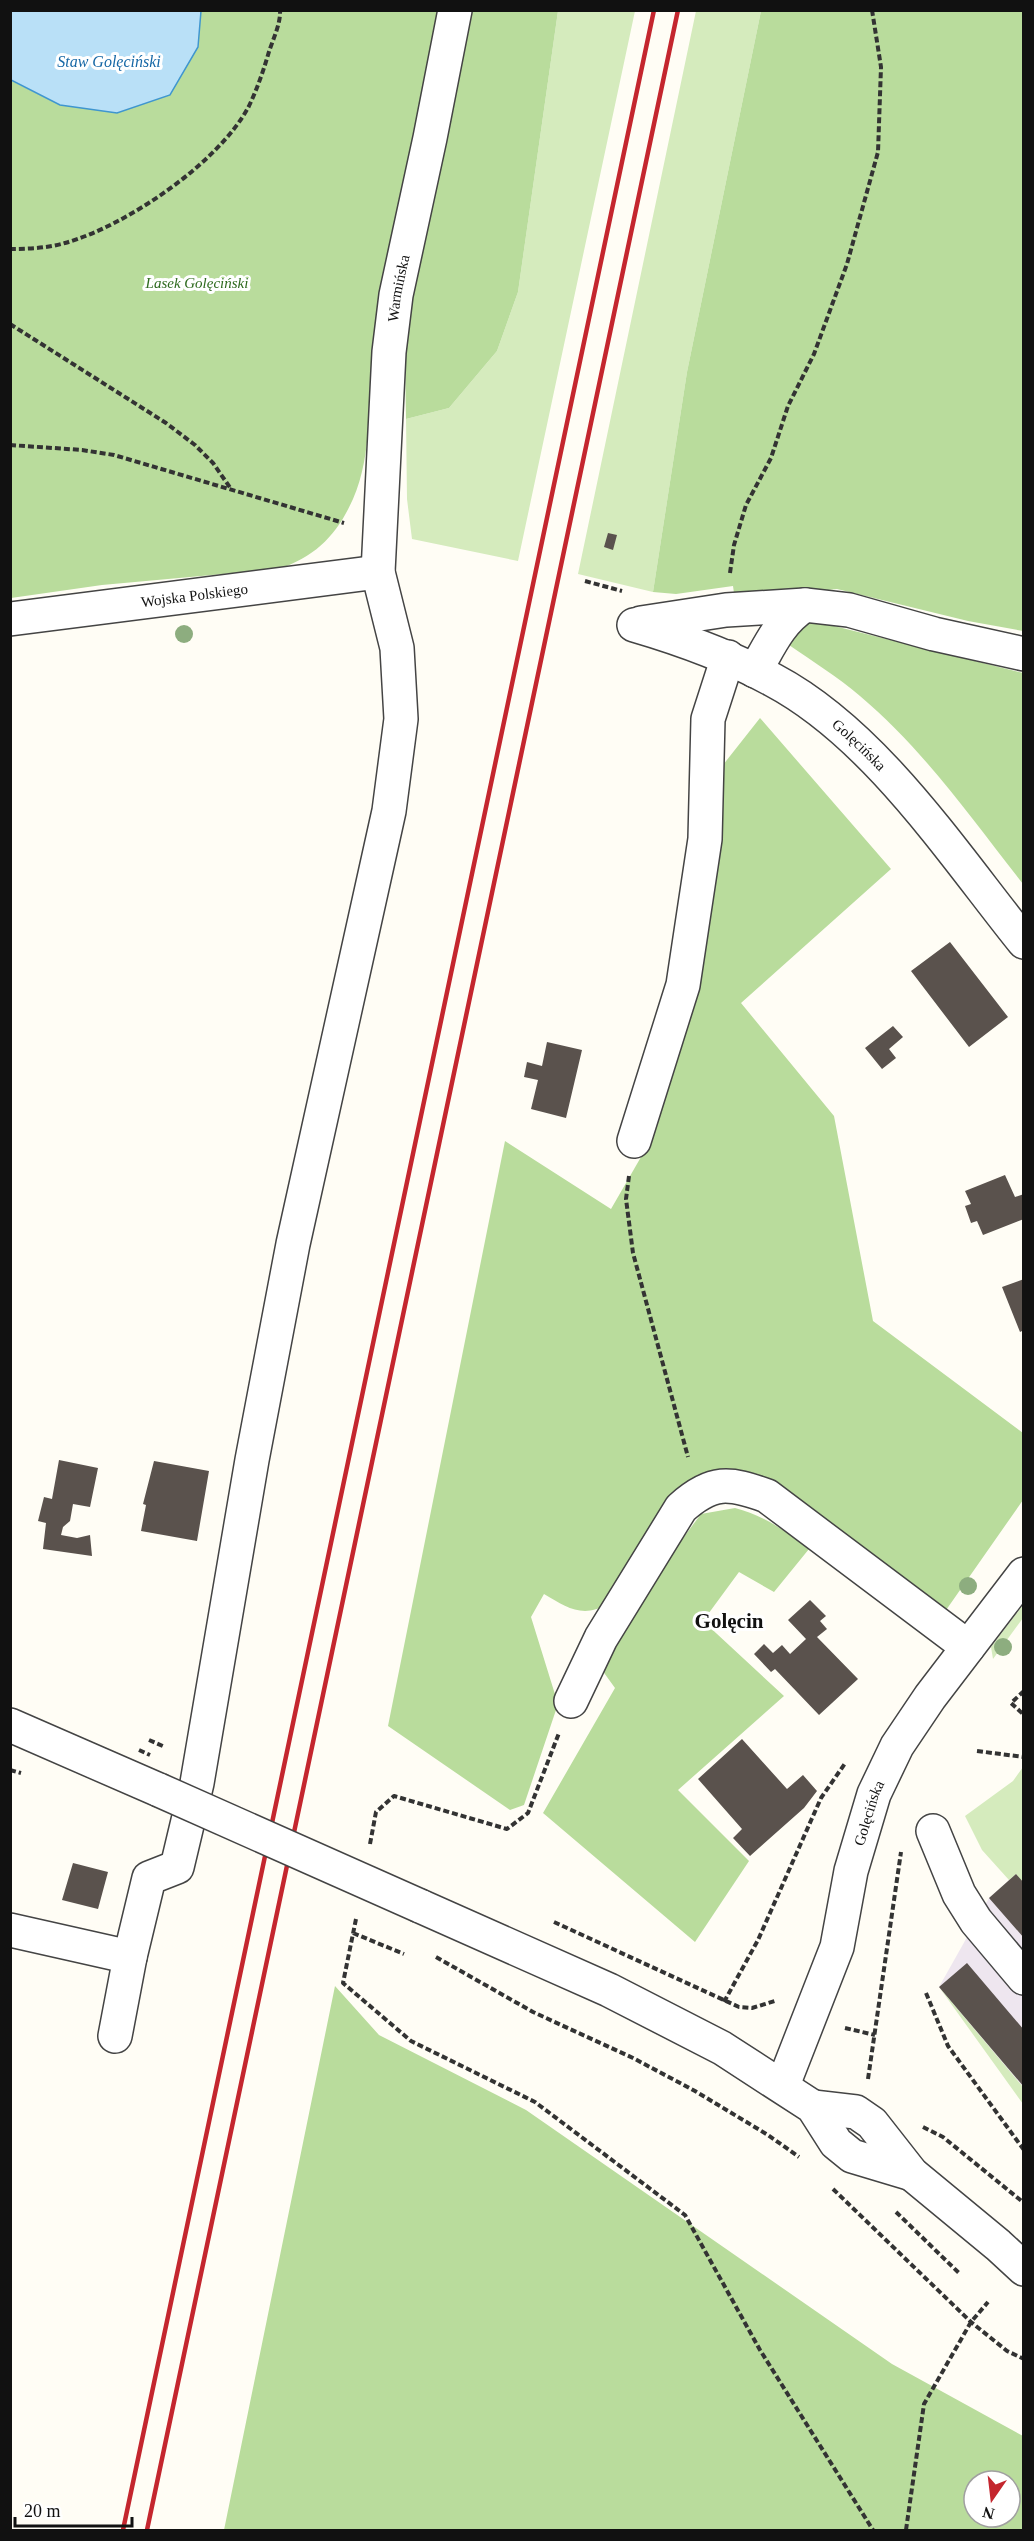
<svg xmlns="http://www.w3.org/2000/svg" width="1034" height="2541" viewBox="0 0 1034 2541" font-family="'Times New Roman',serif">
<rect width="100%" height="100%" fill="#fffdf5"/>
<path fill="#eee6ef" d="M 1016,1874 L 1024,1883 L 1023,2087 L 939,1987 L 989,1898 Z"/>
<path fill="#d5ebbd" d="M 558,11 L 635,11 L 518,561 L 412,539 L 407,499 L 406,419 L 449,408 L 497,351 L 518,292 Z
M 696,11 L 761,11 L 687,372 L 653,592 L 578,574 Z
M 1023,1605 L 1023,1618 L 993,1659 L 991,1647 Z
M 1023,1767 L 1023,1883 L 1016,1874 L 1009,1880 L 982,1850 L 965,1816 L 1013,1781 Z
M 939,1987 L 1023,2087 L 1023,2104 Z"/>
<path fill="#b9dc9c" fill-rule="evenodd" d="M 201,11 L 443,11 C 421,124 397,237 376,351 C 367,399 373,454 353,499 C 337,535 316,556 279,569 L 102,585 L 11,598 L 10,80 L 60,105 L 198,47 Z
M 472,11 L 558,11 L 518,292 L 497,351 L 449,408 L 406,419 L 405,357 L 413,284 Z
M 761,11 L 1023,11 L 1023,631 L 968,621 L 837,589 L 735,600 L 733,586 L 676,594 L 653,592 L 687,372 Z
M 814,621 L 1023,673 L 1023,884 C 972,819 924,750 860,696 C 838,677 812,661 789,645 L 795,625 Z
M 760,718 L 891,869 L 741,1003 L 834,1116 L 873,1321 L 1023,1433 L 1023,1500 L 944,1613 L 763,1477 L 734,1471 L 712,1472 L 688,1482 L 675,1491 L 663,1506 L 607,1604 C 583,1619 566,1607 544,1594 L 531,1617 L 558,1704 L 524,1805 L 510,1810 L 388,1726 L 505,1141 L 611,1209 L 641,1157 L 663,1096 L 719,770 Z
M 735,1508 C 763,1515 786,1531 809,1549 L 774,1592 L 739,1572 L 703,1621 L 784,1696 L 678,1790 L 749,1861 L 695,1942 L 543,1813 L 615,1688 L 602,1670 L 639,1597 L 701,1514 Z
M 335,1986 L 379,2035 L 526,2110 L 892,2364 L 1023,2436 L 1023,2530 L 224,2530 ZM 974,2481 L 1010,2481 L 1010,2517 L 974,2517 Z"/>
<path fill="#b9e0f7" stroke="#3f96cf" stroke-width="1.5" d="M 10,11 L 201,11 L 198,47 L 170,95 L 117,113 L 60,105 L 11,80 Z"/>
<path fill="#5a524d" d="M 608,533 L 617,535 L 613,550 L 604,547 Z
M 950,942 L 1008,1017 L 969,1047 L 911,971 Z
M 893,1026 L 903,1037 L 889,1049 L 896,1058 L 882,1069 L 865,1048 Z
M 547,1042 L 582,1050 L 566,1118 L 531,1109 L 538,1080 L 524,1077 L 527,1062 L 542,1066 Z
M 1005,1175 L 1015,1197 L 1024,1194 L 1024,1219 L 983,1235 L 977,1221 L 971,1223 L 965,1206 L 971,1204 L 965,1191 Z
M 1024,1279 L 1024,1330 L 1020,1332 L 1002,1287 Z
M 59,1460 L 98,1468 L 90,1507 L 73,1504 L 70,1521 L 63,1527 L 61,1535 L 77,1538 L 90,1535 L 92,1556 L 43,1549 L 46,1523 L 38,1521 L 44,1497 L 52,1499 Z
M 154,1461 L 209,1471 L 197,1541 L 141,1531 L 146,1505 L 143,1504 Z
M 810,1600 L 826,1616 L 820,1621 L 827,1629 L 817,1637 L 858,1679 L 819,1715 L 775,1669 L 771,1672 L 754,1654 L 764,1644 L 773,1653 L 782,1645 L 790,1654 L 806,1639 L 788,1620 Z
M 742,1739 L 787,1789 L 803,1775 L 817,1791 L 804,1808 L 750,1856 L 733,1838 L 742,1829 L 698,1779 Z
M 73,1863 L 108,1872 L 98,1909 L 62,1900 Z
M 1016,1874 L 1024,1883 L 1024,1938 L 989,1898 Z
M 967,1963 L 1024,2030 L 1024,2087 L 939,1987 Z"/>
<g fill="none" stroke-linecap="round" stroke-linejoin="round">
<defs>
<g id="minor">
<path id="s1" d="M 10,619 L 378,572"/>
<path d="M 641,623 L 726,610 L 805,605 L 849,610 L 934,634 L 1024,654"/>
<path id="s2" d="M 634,625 C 682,639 729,656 773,680 C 875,734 953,854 1024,942"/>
<path d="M 755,671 C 770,645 779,622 805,605"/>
<path d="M 634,1141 L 683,985 L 705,839 L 708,719 L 728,657"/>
<path d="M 571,1701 L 601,1638 L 681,1508 C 712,1480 729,1482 767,1496 L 968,1647"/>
<path d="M 10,1725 L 159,1790"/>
<path d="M 933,1831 L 959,1894 L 976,1921 L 1024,1978"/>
<path d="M 420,1906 L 609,1990 L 722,2048 L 813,2107 L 836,2143 L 852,2156 L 912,2174"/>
<path d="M 10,1930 L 130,1957"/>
<path id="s3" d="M 115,2036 L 130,1957 L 149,1878 L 177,1867 L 197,1783 L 252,1460 L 293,1244 L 389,811 L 401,719 L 397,648 L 378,572 L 389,352 L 396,295 L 430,138 L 455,10"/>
<path id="s4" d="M 783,2085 L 837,1947 L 851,1871 L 874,1794 L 897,1746 L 930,1697 L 1024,1574"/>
<path d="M 813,2107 L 856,2112 L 872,2123 L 912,2174 L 998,2245 L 1024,2269"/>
</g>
</defs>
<use href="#minor" stroke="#444" stroke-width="36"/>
<path stroke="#333" stroke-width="4" stroke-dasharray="6 3" stroke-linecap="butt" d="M 10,249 C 28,249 48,248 65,243 C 126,226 219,163 249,106 C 257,89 263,72 268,55 C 272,41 281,24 280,10
M 10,324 L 166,423 L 195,445 L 213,463 L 231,489
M 10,445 L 82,450 L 114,455 L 344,523
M 730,573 L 734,545 L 746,505 L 771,458 L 788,406 L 814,354 L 847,264 L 878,152 L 881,67 L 872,10
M 585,581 L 622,591
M 629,1176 L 626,1199 L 633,1253 L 688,1457
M 1024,1691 L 1011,1703 L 1024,1715
M 149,1740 L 165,1747
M 977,1751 L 1024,1757
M 10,1770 L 21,1773
M 370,1844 L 376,1812 L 394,1796 L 507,1829 L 528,1813 L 559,1733
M 356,1919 L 343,1983 L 411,2041 L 535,2102 L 685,2215 L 760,2350 L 873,2530
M 554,1922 L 739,2007 L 752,2008 L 775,2001
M 353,1933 L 404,1954
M 436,1957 L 533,2012 L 633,2058 L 695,2091 L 768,2135 L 799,2157
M 926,1993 L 948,2046 L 1024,2150
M 724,2002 L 758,1940 L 821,1798 L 846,1762
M 845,2028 L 875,2035
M 868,2079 L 901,1852
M 923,2127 L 943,2137 L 1024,2203
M 833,2189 L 971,2322 L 1007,2351 L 1024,2359
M 896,2212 L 960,2274
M 906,2530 L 924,2404 L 971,2322 L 988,2302"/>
<use href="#minor" stroke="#fff" stroke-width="33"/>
<path stroke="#c4262e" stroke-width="4.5" d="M 123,2530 L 654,10
M 147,2530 L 678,10"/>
<defs>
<path id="minor-bridge" d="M 159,1790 L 420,1906"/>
</defs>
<use href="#minor-bridge" stroke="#444" stroke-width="36" stroke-linecap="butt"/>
<path stroke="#333" stroke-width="4" stroke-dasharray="6 3" stroke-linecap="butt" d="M 139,1750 L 150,1755"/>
<use href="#minor-bridge" stroke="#fff" stroke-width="33"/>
</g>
<g fill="#8dad7f">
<circle cx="184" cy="634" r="9"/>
<circle cx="968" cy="1586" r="9"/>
<circle cx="1003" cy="1647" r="9"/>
</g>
<g text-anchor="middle" stroke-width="6" stroke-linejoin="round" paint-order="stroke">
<g font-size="15" font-style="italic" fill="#2f6b1f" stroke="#fff">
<text x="197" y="288">Lasek Golęciński</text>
</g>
<g font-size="15" fill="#111" stroke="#fff">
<text dy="5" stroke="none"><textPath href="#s3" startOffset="1796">Warmińska</textPath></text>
<text dy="5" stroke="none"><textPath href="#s1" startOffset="186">Wojska Polskiego</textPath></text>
<text dy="5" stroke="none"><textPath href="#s2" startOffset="258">Golęcińska</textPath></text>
<text dy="5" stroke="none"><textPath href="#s4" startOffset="286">Golęcińska</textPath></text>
</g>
<g font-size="16" font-style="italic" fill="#1768a6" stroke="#fff">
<text x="109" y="67">Staw Golęciński</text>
</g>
<g font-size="21" font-weight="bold" fill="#111" stroke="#fff">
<text x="729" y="1628">Golęcin</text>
</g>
</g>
<rect width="1034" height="2541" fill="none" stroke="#111111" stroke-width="24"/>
<g transform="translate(992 2499) rotate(194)"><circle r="28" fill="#ffffff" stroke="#a0a0a0" stroke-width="1.5"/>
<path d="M0-4.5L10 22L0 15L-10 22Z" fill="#c4262e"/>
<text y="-9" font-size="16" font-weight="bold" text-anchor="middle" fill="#111111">N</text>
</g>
<path d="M15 2517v9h117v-9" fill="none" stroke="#111111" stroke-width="3"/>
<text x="24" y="2517" font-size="18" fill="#111111" stroke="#ffffff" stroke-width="4.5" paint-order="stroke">20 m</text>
</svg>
